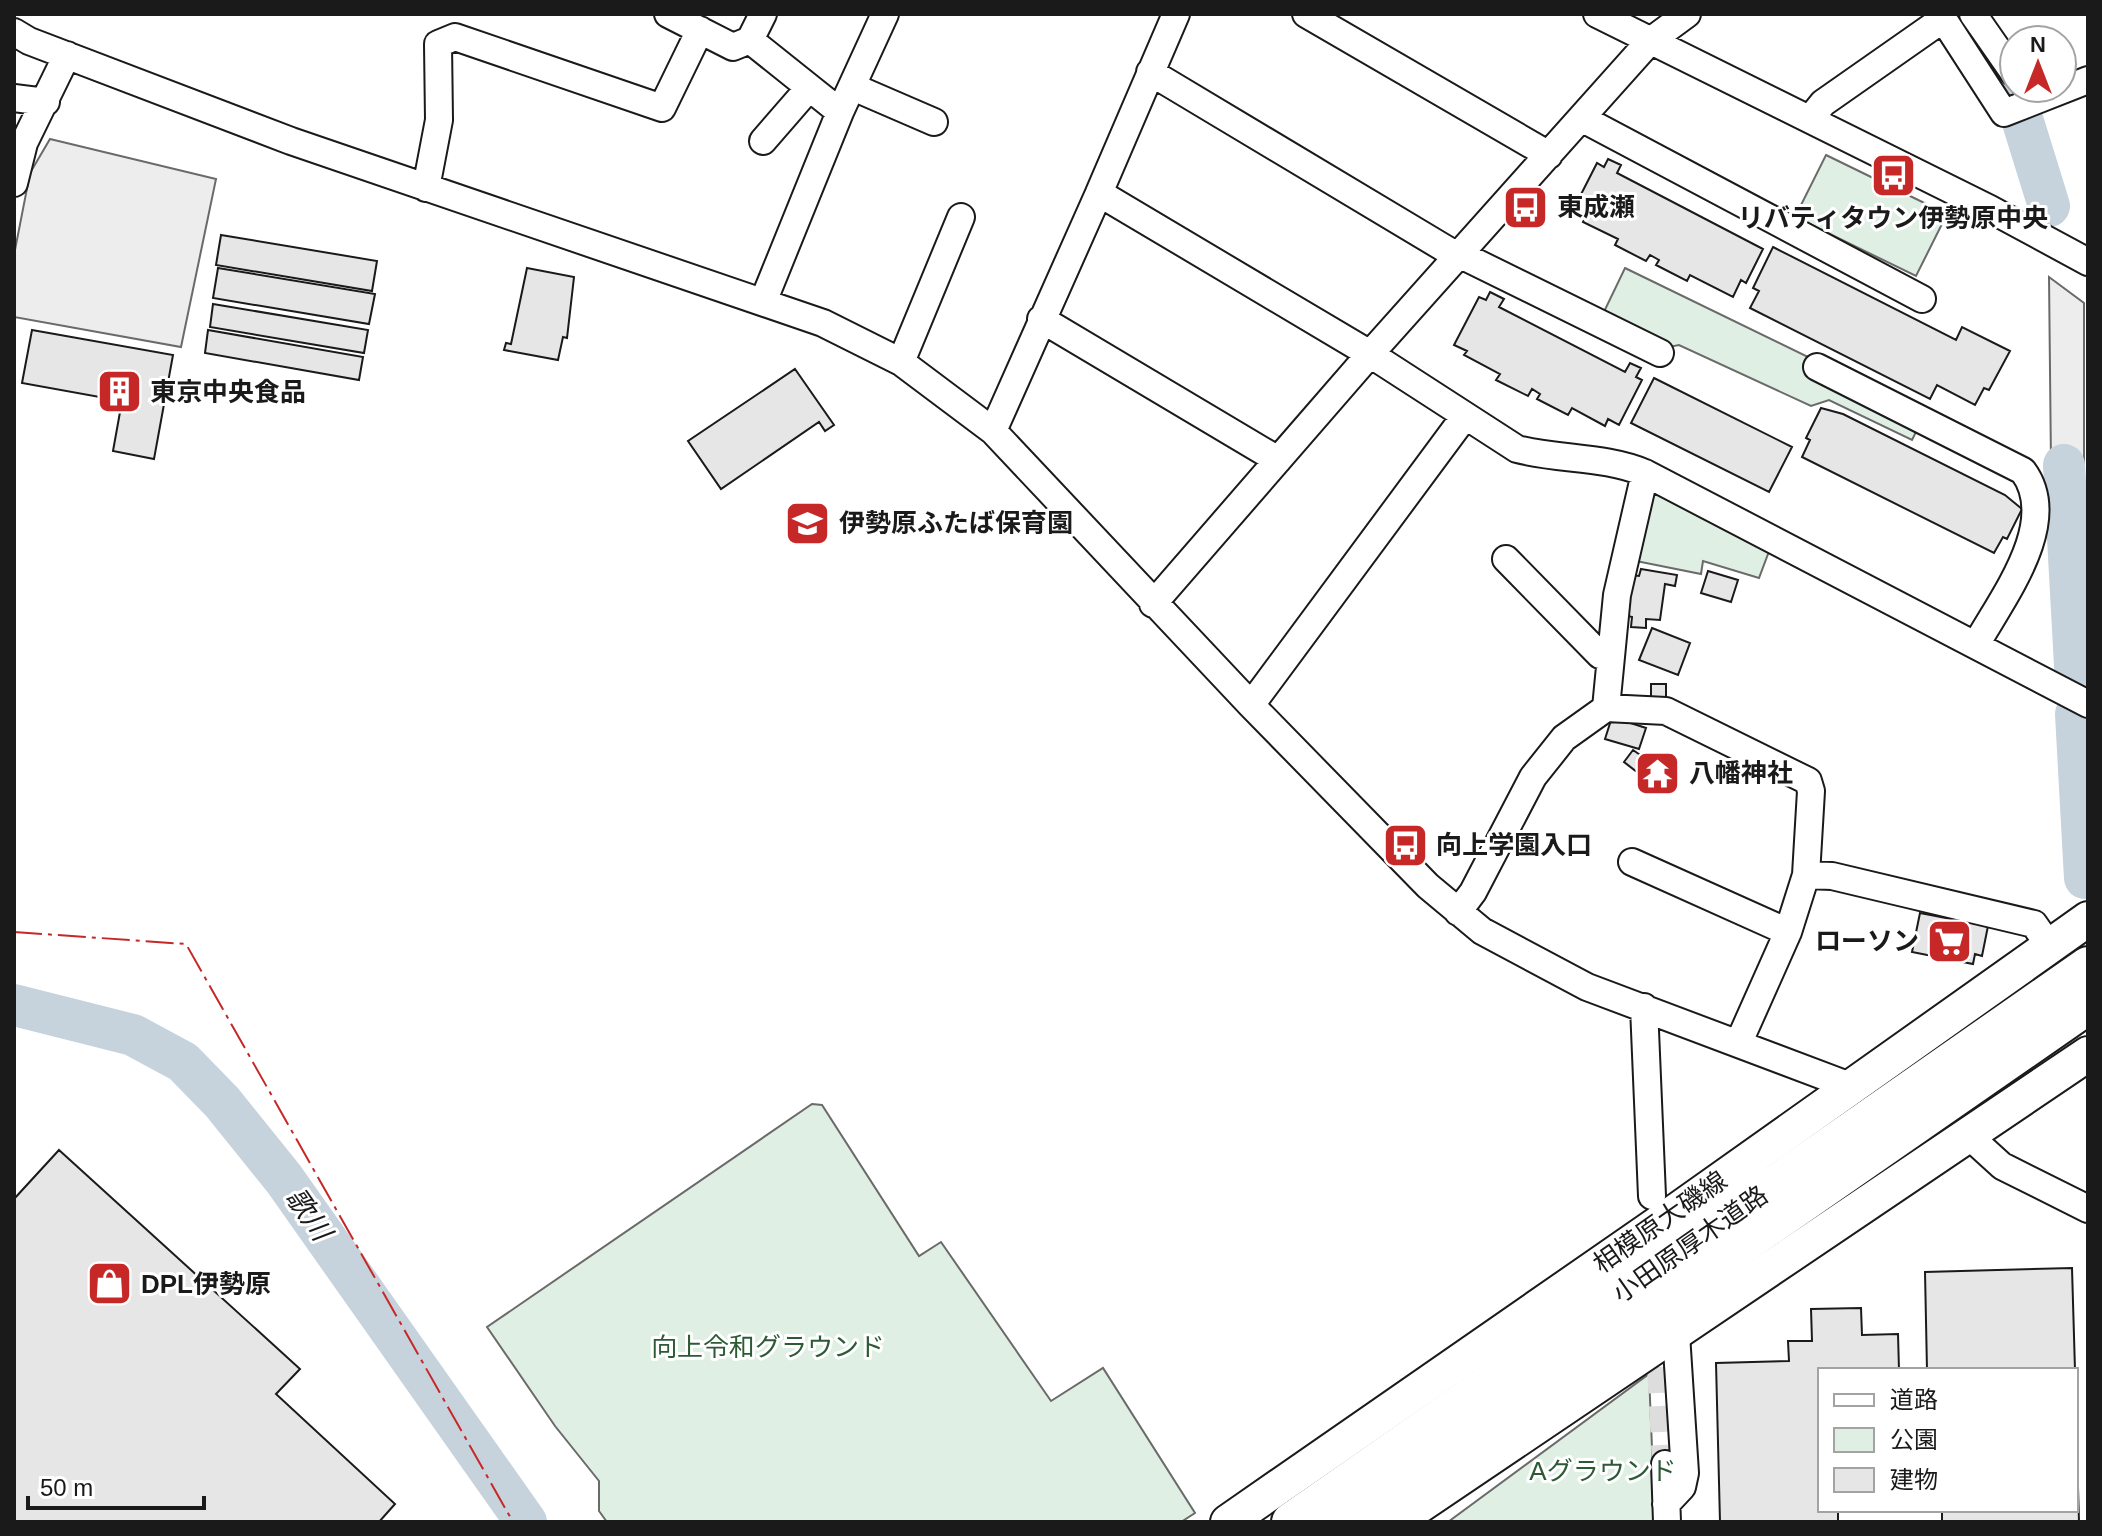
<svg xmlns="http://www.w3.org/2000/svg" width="2102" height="1536" viewBox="0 0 2102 1536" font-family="Arial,'Noto Sans JP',sans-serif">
<rect width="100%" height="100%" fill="#fff"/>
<path fill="#e0efe3" stroke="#6a6a6a" stroke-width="2" d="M 1826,155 L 1947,214 L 1916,276 L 1795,217 Z
M 1625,268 L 1925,414 L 1912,440 L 1829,400 L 1811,406 L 1679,345 L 1659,349 L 1600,320 Z
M 1652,488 L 1771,546 L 1759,578 L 1703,561 L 1701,574 L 1636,561 Z
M 812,1104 L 822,1105 L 919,1256 L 941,1242 L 1051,1401 L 1103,1368 L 1195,1513 L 1181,1522 L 607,1522 L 599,1511 L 599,1481 L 555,1426 L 487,1327 Z
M 1649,1374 L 1655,1522 L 1448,1522 Z"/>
<path fill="#ededed" stroke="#6a6a6a" stroke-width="2" d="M 50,139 L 216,179 L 181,347 L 14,317 L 14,255 L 30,173 Z
M 2049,277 L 2084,303 L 2084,463 L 2051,464 Z"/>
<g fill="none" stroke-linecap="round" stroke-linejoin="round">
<path stroke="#c6d2dc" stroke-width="42" d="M 1955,14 L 2008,93
M 2023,122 L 2049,206
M 2064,465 L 2076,683
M 2076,714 L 2085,878
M 14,1005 L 133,1035 L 183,1062 L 222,1102 L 284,1179 L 526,1522"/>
</g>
<path fill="#e6e6e6" stroke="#1a1a1a" stroke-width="2" d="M 1608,159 L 1621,165 L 1617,173 L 1763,249 L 1746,283 L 1741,280 L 1733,297 L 1690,275 L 1687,281 L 1656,265 L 1659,260 L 1650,255 L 1646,261 L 1615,245 L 1618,239 L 1583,222 L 1586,216 L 1573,210 L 1597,163 L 1604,167 Z
M 221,235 L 377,261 L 372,291 L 216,265 Z
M 1773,247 L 1956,340 L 1962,327 L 2010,351 L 1989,390 L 1984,388 L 1975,405 L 1937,385 L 1930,399 L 1750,308 L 1759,291 L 1753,288 Z
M 218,268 L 375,294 L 369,324 L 213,298 Z
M 527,268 L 574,277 L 567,338 L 563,337 L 558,360 L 504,350 L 506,343 L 511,344 Z
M 1490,292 L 1504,299 L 1499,307 L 1625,372 L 1630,363 L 1641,368 L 1636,377 L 1642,380 L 1619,425 L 1608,419 L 1605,426 L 1572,408 L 1568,415 L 1537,399 L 1540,394 L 1532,389 L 1528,396 L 1496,380 L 1500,374 L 1464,355 L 1467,351 L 1454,345 L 1479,297 L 1486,300 Z
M 213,304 L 368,330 L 364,353 L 210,327 Z
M 32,330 L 173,355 L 154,459 L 113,451 L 122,401 L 22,383 Z
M 208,330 L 363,357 L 359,380 L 205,353 Z
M 795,369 L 834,425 L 825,431 L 819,422 L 721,489 L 688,441 Z
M 1654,378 L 1792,447 L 1769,492 L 1631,423 Z
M 1821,408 L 1843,414 L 2005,495 L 2022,509 L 2007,539 L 2003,537 L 1994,553 L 1802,457 L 1810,440 L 1806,438 Z
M 1641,569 L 1677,575 L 1675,586 L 1665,584 L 1660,620 L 1646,619 L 1646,628 L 1631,627 L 1632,617 L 1628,616 L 1631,575 L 1639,576 Z
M 1708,571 L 1738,580 L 1731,602 L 1701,593 Z
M 1652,628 L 1690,643 L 1678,675 L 1639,660 Z
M 1651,684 L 1666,684 L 1666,703 L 1651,703 Z
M 1612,717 L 1646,728 L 1639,749 L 1605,739 Z
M 1633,750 L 1646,759 L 1637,772 L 1624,762 Z
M 1920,913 L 1988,926 L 1982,956 L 1975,954 L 1973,964 L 1912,952 Z
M 59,1150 L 300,1369 L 276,1394 L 395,1504 L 379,1522 L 14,1522 L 14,1199 Z
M 2072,1268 L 2075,1370 L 1927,1370 L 1925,1272 Z
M 1861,1308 L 1862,1335 L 1898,1334 L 1899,1370 L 1820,1370 L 1820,1510 L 1838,1510 L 1838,1522 L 1720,1522 L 1716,1363 L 1789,1361 L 1788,1341 L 1812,1341 L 1811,1309 Z
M 2076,1418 L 2079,1522 L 1942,1522 L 1942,1510 L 2076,1510 Z"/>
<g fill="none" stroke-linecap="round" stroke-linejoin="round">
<path stroke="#ddd" stroke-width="26" stroke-dasharray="26 13" stroke-linecap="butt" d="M 1658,1328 L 1665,1464"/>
<defs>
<path id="minor" d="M 668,14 L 733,47 L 750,40
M 763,14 L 750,40 L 840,112
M 1176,14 L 1099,193 L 1370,354 L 1517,449 C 1560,460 1604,456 1645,473 L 2088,704
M 1306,14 L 1549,155
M 1597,14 L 1990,209 L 2088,262
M 1940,14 L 2004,113 L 2088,80
M 1973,14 L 2014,73
M 14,32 L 29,41 L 291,141 L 823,323 L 901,362 L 993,431 L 1251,705 L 1428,886 L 1482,931 L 1587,987 L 1850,1086
M 1150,72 L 1459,257
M 853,87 L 934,122
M 14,98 L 46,102
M 1583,119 L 1922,299
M 1810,119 L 1823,103 L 1943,19
M 763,141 L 809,88
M 14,183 L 24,143 L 67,55
M 426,188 L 439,120 L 438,44 L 455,37 L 662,108 L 700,30
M 1461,255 L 1660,353
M 763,302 L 840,112 L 885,14
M 1041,319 L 1278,460
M 901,362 L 961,217
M 1817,367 L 2023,471 C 2061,522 2003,597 1977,643
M 993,431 L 1099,193
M 1506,559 L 1600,655 L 1610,656
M 1153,604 L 1370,354 L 1649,42 L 1687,14
M 1251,705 L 1465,416
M 1606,708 L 1617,595 L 1645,473
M 1632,862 L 1788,932
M 1806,875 L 1832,876 L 2034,924 L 2048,944
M 1458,912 L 1473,892 L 1533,777 L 1564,738 L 1606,708 L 1666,711 L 1808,781 L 1811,791 L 1806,875 L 1788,932 L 1739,1042
M 1644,1007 L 1652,1196
M 1969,1136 L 2002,1166 L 2088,1209
M 1665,1464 L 1667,1522
M 1666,1504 L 1682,1487 L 1685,1473 L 1676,1334"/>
<path id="major" d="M 1228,1522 L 1675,1212 L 2088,919
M 1395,1522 L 2088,1054"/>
<path id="highway" d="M 1291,1522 L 2088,966
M 1343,1522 L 2088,1005"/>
</defs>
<use href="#minor" stroke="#1a1a1a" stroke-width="30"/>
<use href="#major" stroke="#1a1a1a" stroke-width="38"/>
<use href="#highway" stroke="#1a1a1a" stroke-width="42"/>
<use href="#minor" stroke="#fff" stroke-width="26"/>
<use href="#major" stroke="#fff" stroke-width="34"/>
<use href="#highway" stroke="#fff" stroke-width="38"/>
<path stroke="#c62828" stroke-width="2" stroke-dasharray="28 6 4 6" stroke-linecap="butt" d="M 14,932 L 186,944 L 513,1522"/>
</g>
<defs>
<symbol id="bus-square" viewBox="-11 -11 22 22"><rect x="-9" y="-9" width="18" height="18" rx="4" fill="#c62828" stroke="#fff"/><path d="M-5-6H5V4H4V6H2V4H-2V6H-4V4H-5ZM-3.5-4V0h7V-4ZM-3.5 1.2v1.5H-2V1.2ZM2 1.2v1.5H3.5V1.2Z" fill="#fff"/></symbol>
<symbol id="building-square" viewBox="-11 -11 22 22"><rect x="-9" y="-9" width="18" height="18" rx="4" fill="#c62828" stroke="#fff"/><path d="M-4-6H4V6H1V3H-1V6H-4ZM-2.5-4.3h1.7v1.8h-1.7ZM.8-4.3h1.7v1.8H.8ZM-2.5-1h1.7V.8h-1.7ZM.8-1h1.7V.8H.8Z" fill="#fff"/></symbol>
<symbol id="school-square" viewBox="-11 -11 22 22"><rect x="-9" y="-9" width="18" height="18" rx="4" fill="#c62828" stroke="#fff"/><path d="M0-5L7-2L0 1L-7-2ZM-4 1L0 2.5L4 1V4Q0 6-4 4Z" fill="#fff"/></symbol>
<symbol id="temple-square" viewBox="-11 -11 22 22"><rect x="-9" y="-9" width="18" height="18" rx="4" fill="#c62828" stroke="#fff"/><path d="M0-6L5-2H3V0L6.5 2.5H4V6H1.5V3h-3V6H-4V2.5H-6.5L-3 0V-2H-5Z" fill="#fff"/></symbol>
<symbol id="supermarket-square" viewBox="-11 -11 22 22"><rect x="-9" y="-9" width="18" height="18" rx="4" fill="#c62828" stroke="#fff"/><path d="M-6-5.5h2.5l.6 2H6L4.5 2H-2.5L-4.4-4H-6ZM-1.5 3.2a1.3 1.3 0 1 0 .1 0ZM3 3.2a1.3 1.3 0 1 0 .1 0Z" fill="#fff"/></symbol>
<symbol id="shop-square" viewBox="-11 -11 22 22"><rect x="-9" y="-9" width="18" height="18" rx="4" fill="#c62828" stroke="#fff"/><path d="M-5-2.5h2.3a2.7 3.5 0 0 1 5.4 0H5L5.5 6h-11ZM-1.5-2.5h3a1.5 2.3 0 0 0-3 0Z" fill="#fff"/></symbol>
</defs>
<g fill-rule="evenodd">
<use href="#bus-square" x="1868" y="150" width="51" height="51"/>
<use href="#bus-square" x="1500" y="182" width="51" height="51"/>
<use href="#building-square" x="94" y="366" width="51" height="51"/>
<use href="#school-square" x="782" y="498" width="51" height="51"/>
<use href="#temple-square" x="1632" y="748" width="51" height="51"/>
<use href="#bus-square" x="1380" y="820" width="51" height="51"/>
<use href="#supermarket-square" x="1924" y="916" width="51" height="51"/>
<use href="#shop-square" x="84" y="1258" width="51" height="51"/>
</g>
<g text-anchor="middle" stroke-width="6" stroke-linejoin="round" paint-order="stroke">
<g font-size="26" font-weight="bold" fill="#1a1a1a" stroke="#fff" text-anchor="start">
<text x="1557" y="216">東成瀬</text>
<text x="1893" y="227" text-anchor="middle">リバティタウン伊勢原中央</text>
<text x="150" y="401">東京中央食品</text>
<text x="839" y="532">伊勢原ふたば保育園</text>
<text x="1689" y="782">八幡神社</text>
<text x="1436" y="854">向上学園入口</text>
<text x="1919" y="950" text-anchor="end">ローソン</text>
<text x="141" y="1293">DPL伊勢原</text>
</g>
<g font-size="26" fill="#1a1a1a" stroke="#fff">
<text transform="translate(1660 1222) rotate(-35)" y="9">相模原大磯線</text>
<text transform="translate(1690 1244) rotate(-35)" y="9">小田原厚木道路</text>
</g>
<g font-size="26" fill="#2b5a34" stroke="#fff">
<text x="768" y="1356">向上令和グラウンド</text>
<text x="1603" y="1480">Aグラウンド</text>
</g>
<g font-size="28" font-style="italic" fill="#1a1a1a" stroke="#fff">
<text transform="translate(309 1214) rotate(55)" y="10">歌川</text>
</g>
</g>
<rect width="2102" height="1536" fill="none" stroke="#1a1a1a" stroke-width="32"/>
<rect x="1818" y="1368" width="260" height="144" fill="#ffffff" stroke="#a3a3a3" stroke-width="2"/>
<rect x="1834" y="1394" width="40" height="12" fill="#ffffff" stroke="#a3a3a3" stroke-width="2"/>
<text x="1890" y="1408" font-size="24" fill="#1a1a1a">道路</text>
<rect x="1834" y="1428" width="40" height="24" fill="#e0efe3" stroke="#a3a3a3" stroke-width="2"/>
<text x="1890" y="1448" font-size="24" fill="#1a1a1a">公園</text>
<rect x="1834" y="1468" width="40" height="24" fill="#e6e6e6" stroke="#a3a3a3" stroke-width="2"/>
<text x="1890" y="1488" font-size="24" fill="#1a1a1a">建物</text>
<g transform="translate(2038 64)"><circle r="38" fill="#ffffff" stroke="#a3a3a3" stroke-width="2"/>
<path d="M0-6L14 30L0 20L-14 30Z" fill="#c62828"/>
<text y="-12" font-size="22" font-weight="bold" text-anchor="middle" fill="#1a1a1a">N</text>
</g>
<path d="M28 1496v12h176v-12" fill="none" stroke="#1a1a1a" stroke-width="4"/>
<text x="40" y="1496" font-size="24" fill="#1a1a1a" stroke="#ffffff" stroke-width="6" paint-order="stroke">50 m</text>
</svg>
